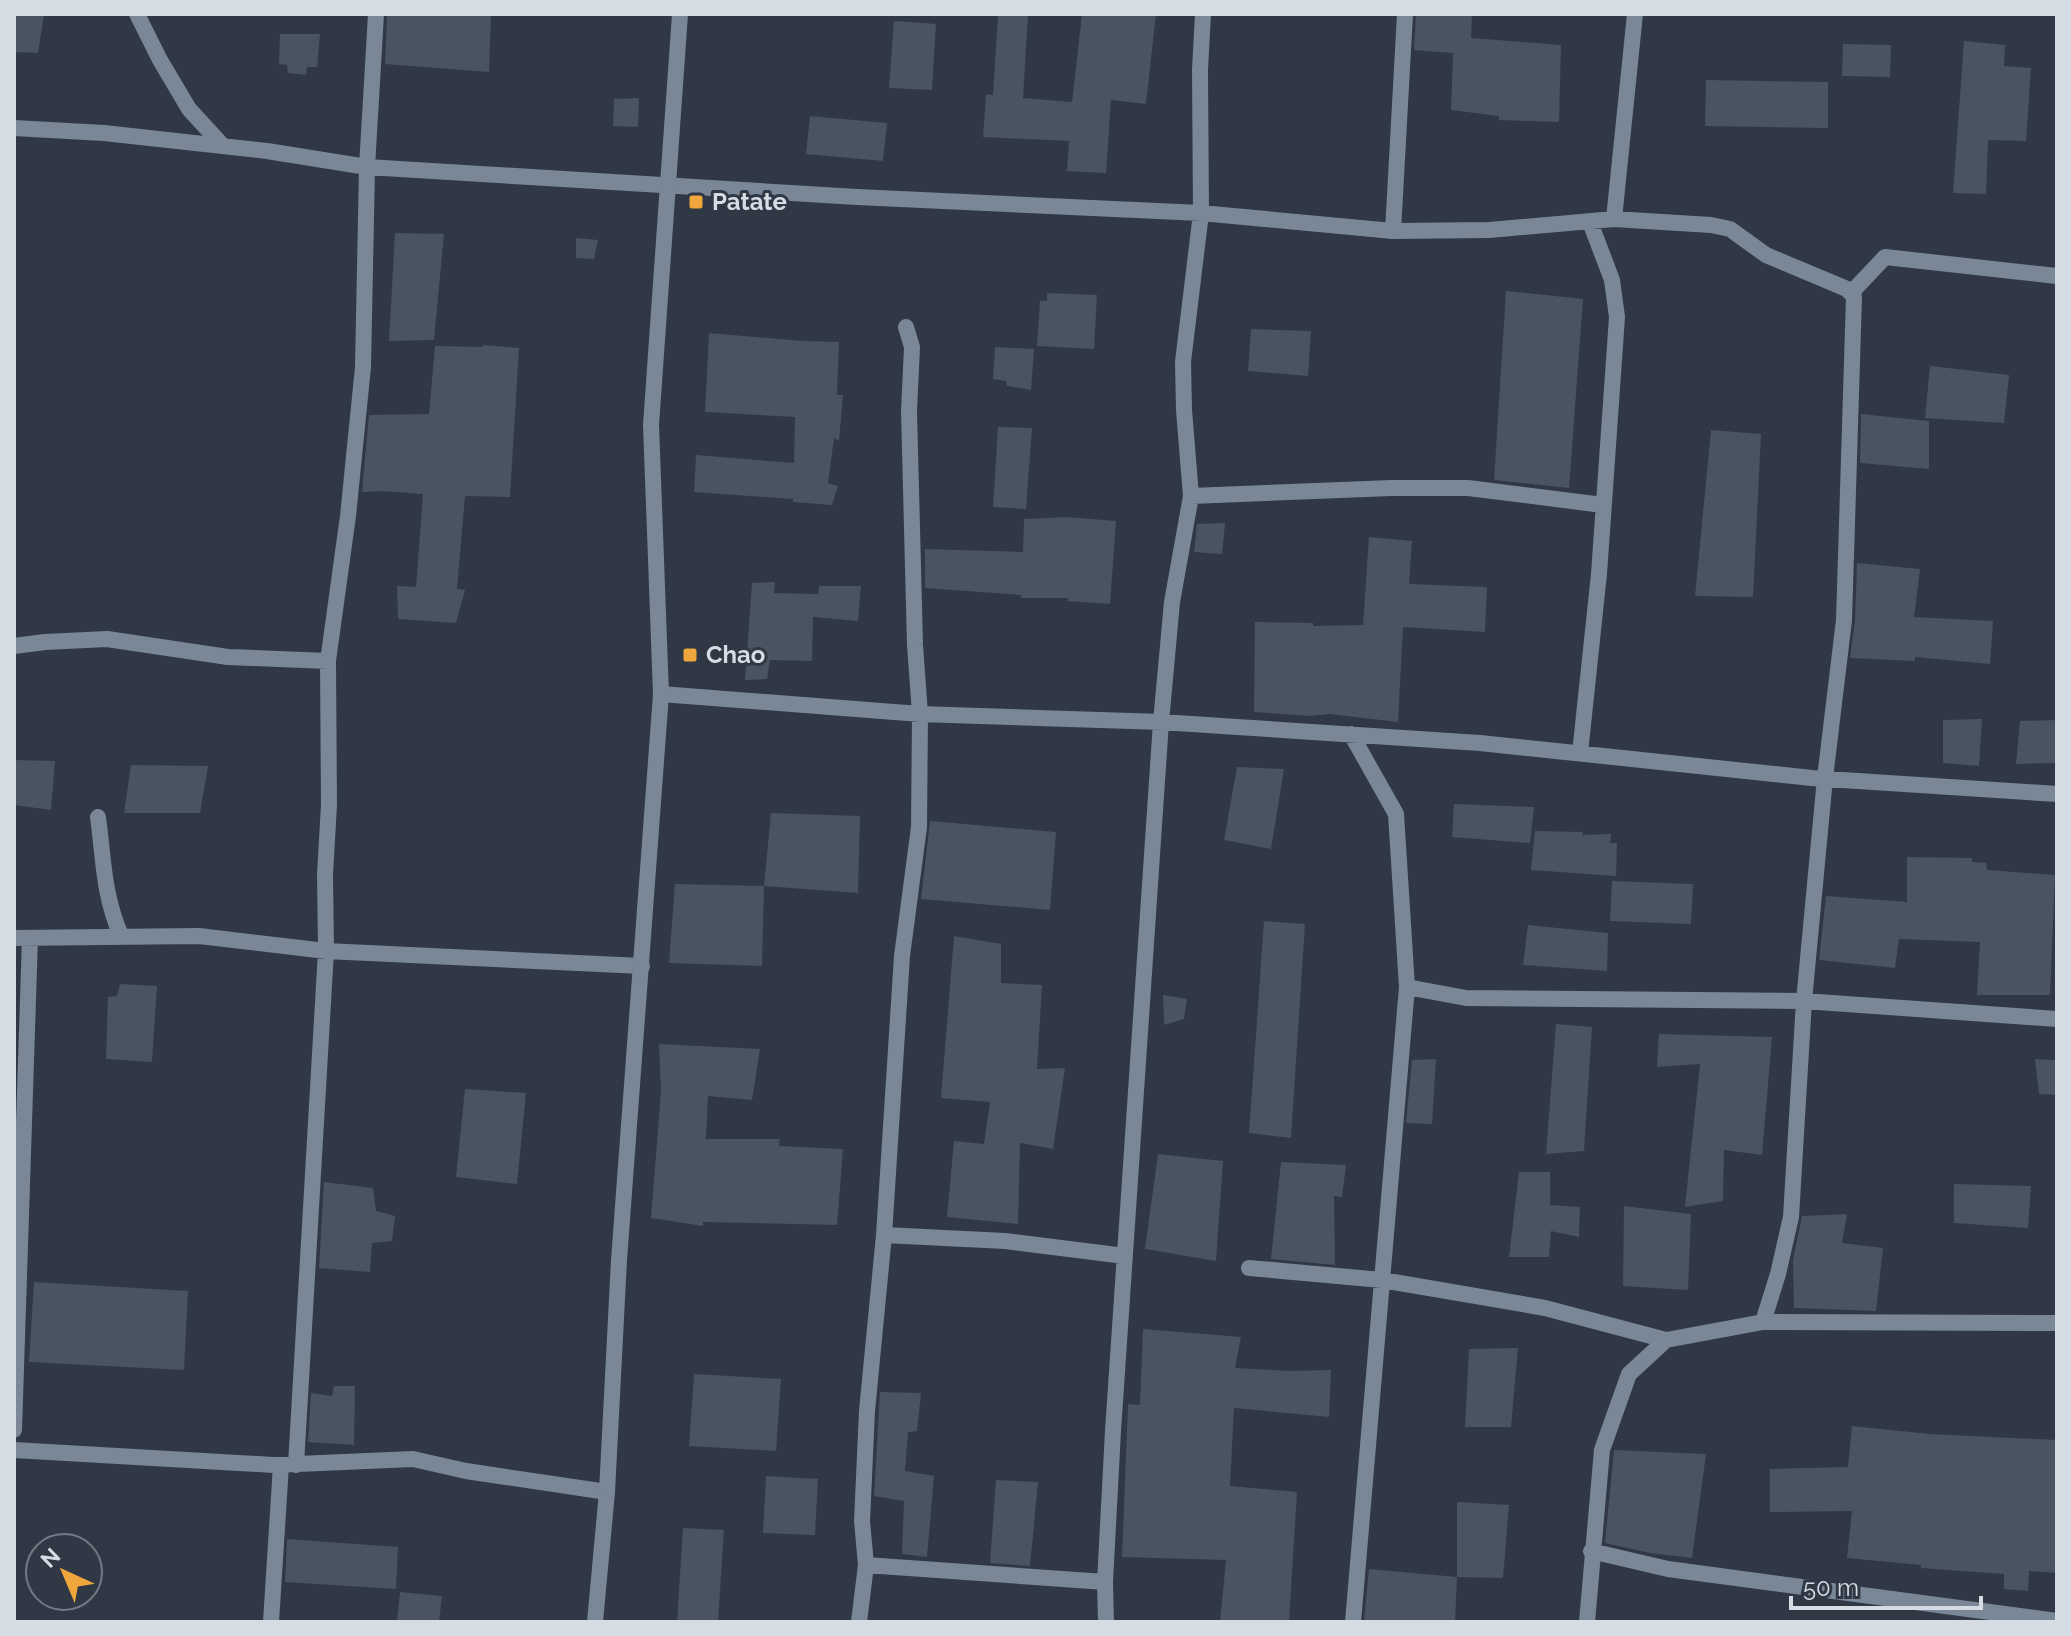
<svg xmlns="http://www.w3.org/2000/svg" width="2071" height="1636" viewBox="0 0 2071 1636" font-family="Raleway,sans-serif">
<rect width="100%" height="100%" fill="#2f3844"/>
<path fill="#495460" d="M 14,14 L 44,14 L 38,53 L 14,52 Z
M 387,14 L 491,14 L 489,72 L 385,64 Z
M 998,14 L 1028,14 L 1023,98 L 1072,102 L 1082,14 L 1156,14 L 1146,104 L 1111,100 L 1106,173 L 1067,171 L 1069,141 L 983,137 L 986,94 L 993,95 Z
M 1416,14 L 1472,14 L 1471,38 L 1561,45 L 1559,122 L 1499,120 L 1499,116 L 1451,110 L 1453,53 L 1414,50 Z
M 894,21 L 936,24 L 932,90 L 889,88 Z
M 280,34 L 320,34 L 317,67 L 307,67 L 306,75 L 288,73 L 287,65 L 279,64 Z
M 1964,41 L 2005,45 L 2004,66 L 2031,68 L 2026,141 L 1988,140 L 1986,194 L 1953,193 Z
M 1843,44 L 1891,45 L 1890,77 L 1842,76 Z
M 1706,80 L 1828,82 L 1828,128 L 1705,126 Z
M 639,98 L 638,127 L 613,126 L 614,99 Z
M 810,116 L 887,123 L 883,161 L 806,154 Z
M 395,233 L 444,234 L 434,340 L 389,341 Z
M 576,238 L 598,240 L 594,259 L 576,258 Z
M 1506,291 L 1583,299 L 1569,488 L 1494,480 Z
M 1047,293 L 1097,295 L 1094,349 L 1037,346 L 1040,301 L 1047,301 Z
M 1251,329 L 1311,331 L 1308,376 L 1248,371 Z
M 709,333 L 803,341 L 839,342 L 837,395 L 843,395 L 839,441 L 834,438 L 828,483 L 838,486 L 832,505 L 793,502 L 793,499 L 694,492 L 696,455 L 794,463 L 795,417 L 705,412 Z
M 483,345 L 519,348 L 510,497 L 465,496 L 457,589 L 465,590 L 456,623 L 398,619 L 397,586 L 416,587 L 423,494 L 382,491 L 362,492 L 369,415 L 429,414 L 435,346 L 483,347 Z
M 995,347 L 1034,349 L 1031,390 L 1007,386 L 1006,381 L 993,379 Z
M 1930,366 L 2009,375 L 2004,423 L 1925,418 Z
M 1861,414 L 1929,421 L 1929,469 L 1860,463 Z
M 998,427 L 1032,428 L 1026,509 L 993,507 Z
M 1711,430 L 1761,434 L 1753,597 L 1695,596 Z
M 1068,517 L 1116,521 L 1110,604 L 1067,601 L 1068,598 L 1021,598 L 1021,595 L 925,588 L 925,549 L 1023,552 L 1024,519 Z
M 1225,523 L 1222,554 L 1194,552 L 1197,524 Z
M 1369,537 L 1412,541 L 1409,584 L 1487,587 L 1485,632 L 1403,627 L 1398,722 L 1329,714 L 1310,716 L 1254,712 L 1255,622 L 1313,623 L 1313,626 L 1363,625 Z
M 1857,563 L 1920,569 L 1914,617 L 1993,621 L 1990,664 L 1915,657 L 1915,661 L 1850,658 L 1855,620 Z
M 775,582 L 774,593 L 818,594 L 819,586 L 861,586 L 858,621 L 813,617 L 812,661 L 770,660 L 767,679 L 745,680 L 752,583 Z
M 1982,719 L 1979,766 L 1943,763 L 1943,720 Z
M 2057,720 L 2057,763 L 2016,764 L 2020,721 Z
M 14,760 L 55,761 L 51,810 L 14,805 Z
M 131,765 L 208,766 L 200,813 L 124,813 Z
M 1237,767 L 1284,769 L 1271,849 L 1224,840 Z
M 1454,804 L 1534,807 L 1530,843 L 1452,837 Z
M 771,813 L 860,816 L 858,893 L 764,886 Z
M 930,821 L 1056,832 L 1050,910 L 921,899 Z
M 1535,831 L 1583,832 L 1582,835 L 1611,834 L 1610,843 L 1617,843 L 1616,876 L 1531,870 Z
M 1907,857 L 1972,858 L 1972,862 L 1986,863 L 1987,870 L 2055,875 L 2050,995 L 1977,995 L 1980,942 L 1899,939 L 1895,968 L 1819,960 L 1826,896 L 1907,902 Z
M 1612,881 L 1693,884 L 1691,924 L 1610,921 Z
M 675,884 L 764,886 L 762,966 L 669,963 Z
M 1264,921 L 1305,924 L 1291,1138 L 1249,1133 Z
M 1528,925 L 1608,933 L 1607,971 L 1523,965 Z
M 954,936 L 1001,944 L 1001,983 L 1042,985 L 1037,1069 L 1065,1068 L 1053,1149 L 1020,1143 L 1018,1224 L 947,1217 L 954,1141 L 984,1144 L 990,1102 L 941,1098 Z
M 120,984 L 157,986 L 152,1062 L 106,1059 L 108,997 L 117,996 Z
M 1163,995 L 1187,999 L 1184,1019 L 1164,1025 Z
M 1556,1024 L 1592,1027 L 1584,1151 L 1546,1154 Z
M 1659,1034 L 1772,1037 L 1762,1155 L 1724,1150 L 1723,1201 L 1685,1207 L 1700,1064 L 1657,1067 Z
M 659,1044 L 760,1049 L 752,1100 L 708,1096 L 706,1139 L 780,1139 L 779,1146 L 843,1149 L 837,1225 L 703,1222 L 703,1226 L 651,1218 L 661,1091 Z
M 1436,1059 L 1432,1124 L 1406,1123 L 1412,1060 Z
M 2035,1059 L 2057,1060 L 2057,1095 L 2039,1094 Z
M 465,1089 L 526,1093 L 517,1184 L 456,1177 Z
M 1158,1154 L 1223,1161 L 1216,1261 L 1145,1249 Z
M 1281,1162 L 1346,1165 L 1342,1197 L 1334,1196 L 1335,1265 L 1271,1259 Z
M 1519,1172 L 1550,1172 L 1550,1205 L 1580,1207 L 1579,1237 L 1551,1231 L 1549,1257 L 1509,1257 Z
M 324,1182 L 373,1188 L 376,1211 L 395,1216 L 392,1241 L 372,1243 L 370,1272 L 319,1268 Z
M 1954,1184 L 2031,1186 L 2028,1228 L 1954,1223 Z
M 1624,1206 L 1691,1214 L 1688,1290 L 1623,1286 Z
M 1847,1214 L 1842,1243 L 1883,1248 L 1876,1311 L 1794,1308 L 1793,1260 L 1802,1216 Z
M 34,1282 L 188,1291 L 184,1370 L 29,1362 Z
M 1143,1329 L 1241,1337 L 1235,1368 L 1291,1371 L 1331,1370 L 1329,1417 L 1234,1408 L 1230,1486 L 1297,1492 L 1289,1622 L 1220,1622 L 1226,1560 L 1122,1557 L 1128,1404 L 1140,1405 Z
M 1518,1348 L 1511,1427 L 1465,1427 L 1469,1349 Z
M 694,1374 L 781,1379 L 776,1451 L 689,1446 Z
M 334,1386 L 355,1386 L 354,1445 L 308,1442 L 311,1393 L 332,1396 Z
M 880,1392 L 921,1393 L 917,1431 L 908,1432 L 905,1471 L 934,1476 L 927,1557 L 902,1554 L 904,1501 L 874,1496 Z
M 1852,1426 L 1930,1434 L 2057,1440 L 2057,1573 L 2029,1571 L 2028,1591 L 2004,1589 L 2004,1574 L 1921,1568 L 1921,1565 L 1847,1558 L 1852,1511 L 1770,1512 L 1770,1469 L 1848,1467 Z
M 1614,1450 L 1706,1454 L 1692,1558 L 1650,1553 L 1605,1543 Z
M 766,1476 L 818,1479 L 815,1535 L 763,1533 Z
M 996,1480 L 1038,1482 L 1030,1566 L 990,1563 Z
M 1457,1502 L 1509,1505 L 1503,1578 L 1457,1577 Z
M 683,1528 L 724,1530 L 718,1622 L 677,1622 Z
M 287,1539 L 398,1547 L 396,1589 L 285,1582 Z
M 1369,1569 L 1457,1577 L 1455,1622 L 1364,1622 Z
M 400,1592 L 442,1596 L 439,1622 L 397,1622 Z"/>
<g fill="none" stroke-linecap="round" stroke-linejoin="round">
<path stroke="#798797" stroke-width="16" d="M 137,14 L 160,60 L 189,109 L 223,146
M 14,128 L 104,133 L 267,151 L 367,167 L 857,197 L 1201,213 L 1393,231 L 1489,230 L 1614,219 L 1711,225 L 1730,229 L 1766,255 L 1847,289 L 1854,297 L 1844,620 L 1825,778 L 1804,1001 L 1791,1217 L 1778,1274 L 1763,1322
M 1614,219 L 1635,14
M 1393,231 L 1405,14
M 1851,293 L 1885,257 L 2057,276
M 1191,496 L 1392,488 L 1468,488 L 1603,505
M 14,646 L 45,642 L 107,639 L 228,657 L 328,661
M 661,694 L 920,714 L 1161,722 L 1480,743 L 1812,778 L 2057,794
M 1351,734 L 1396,814 L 1407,987 L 1353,1622
M 1580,753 L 1599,574 L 1617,317 L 1612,280 L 1590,222
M 98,817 C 104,862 103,893 121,936
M 14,938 L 199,936 L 326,951 L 642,966
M 1407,987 L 1466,998 L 1804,1001 L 2057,1019
M 884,1235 L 1005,1241 L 1125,1256
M 1249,1268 L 1382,1280 L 1545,1308 L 1666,1340 L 1763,1322 L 2057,1323
M 14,1430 L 30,938
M 14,1450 L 274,1465 L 413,1459 L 466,1471 L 607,1492
M 296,1465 L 326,951 L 325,874 L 329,805 L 328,661 L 348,516 L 363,367 L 367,167 L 376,14
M 1591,1551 L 1668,1569 L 2057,1621
M 866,1565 L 1105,1582
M 271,1622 L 281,1465
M 859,1622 L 866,1565 L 862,1521 L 867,1411 L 884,1235 L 902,956 L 919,827 L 920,714 L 915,645 L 909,411 L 912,347 L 906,327
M 1106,1622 L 1105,1582 L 1113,1431 L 1161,722 L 1172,602 L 1191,496 L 1184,410 L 1183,362 L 1201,213 L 1200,70 L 1203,14
M 1587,1622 L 1602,1450 L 1629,1374 L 1666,1340"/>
<path stroke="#798797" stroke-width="16" d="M 595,1622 L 607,1492 L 619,1260 L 661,694 L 651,425 L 680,14"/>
</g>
<g fill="#efa73d" stroke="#2f3844" stroke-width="3">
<rect x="688" y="194" width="16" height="16" rx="4"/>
<rect x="682" y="647" width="16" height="16" rx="4"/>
</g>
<g text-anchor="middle" stroke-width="6" stroke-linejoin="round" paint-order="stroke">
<g font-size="24" font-weight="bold" fill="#d6dce3" stroke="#2f3844" text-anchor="start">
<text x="712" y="210">Patate</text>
<text x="706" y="663">Chao</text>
</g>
</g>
<rect width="2071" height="1636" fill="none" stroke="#d6dce3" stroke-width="32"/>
<g transform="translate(64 1572) rotate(316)"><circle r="38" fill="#2f3844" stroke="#727a84" stroke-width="2"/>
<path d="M0-6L14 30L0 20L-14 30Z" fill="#efa73d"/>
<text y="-12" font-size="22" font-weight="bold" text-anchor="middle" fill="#d6dce3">N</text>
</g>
<path d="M1791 1596v12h190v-12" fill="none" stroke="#d6dce3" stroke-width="4"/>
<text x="1803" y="1596" font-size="24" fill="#d6dce3" stroke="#2f3844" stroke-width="6" paint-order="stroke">50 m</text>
</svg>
